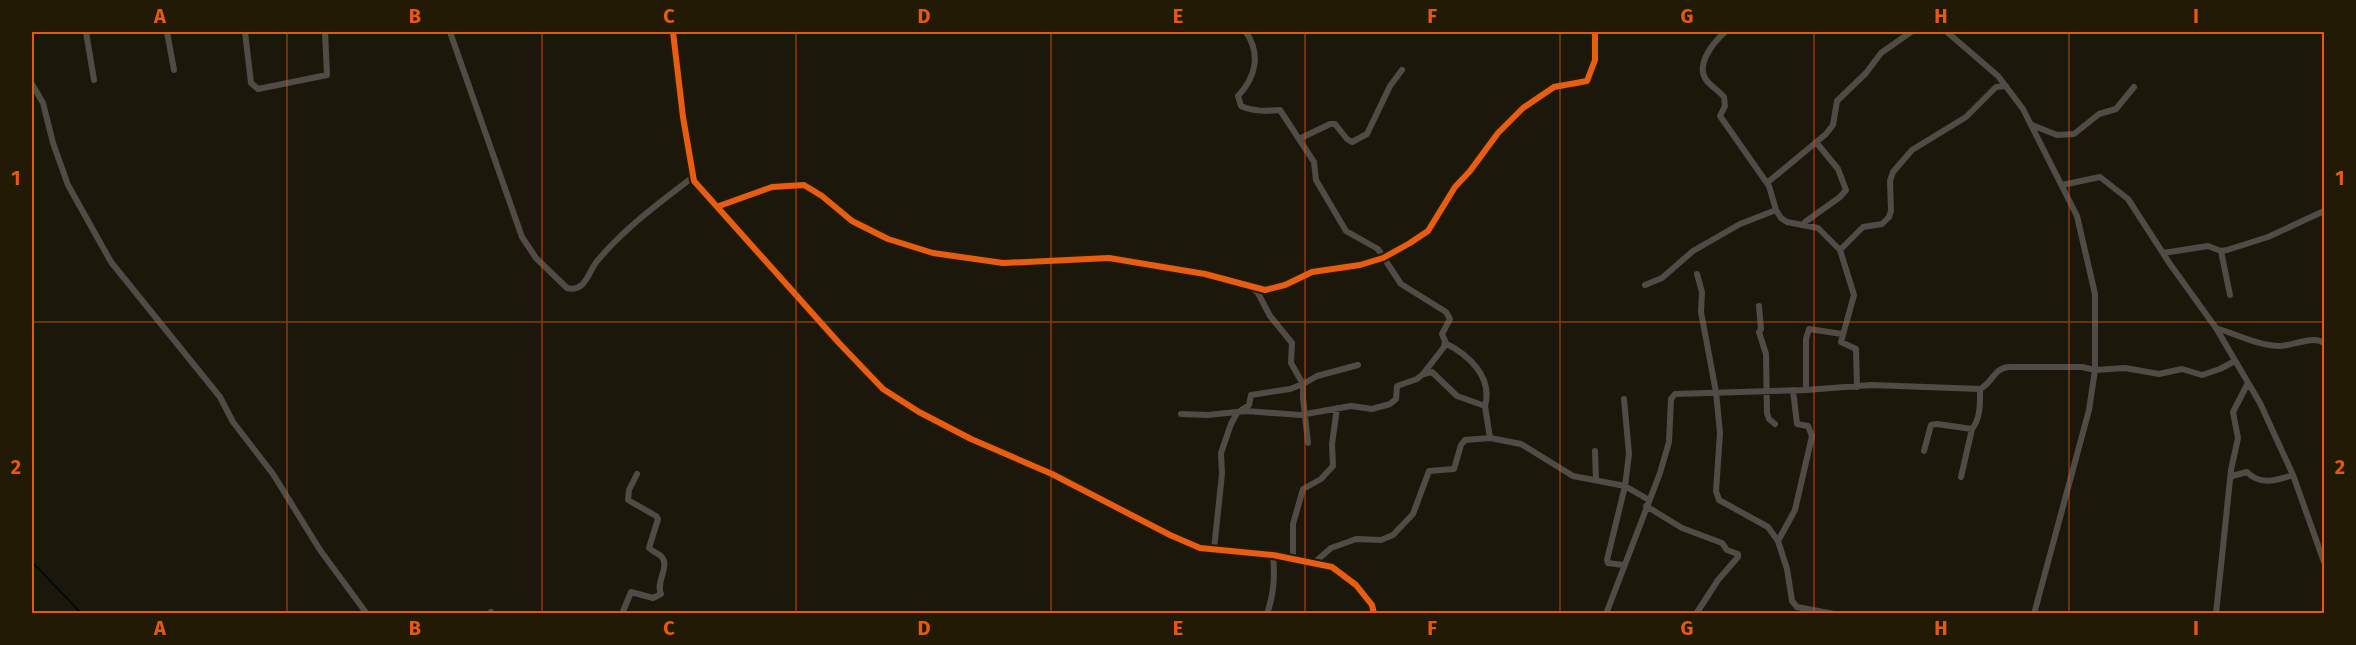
<svg xmlns="http://www.w3.org/2000/svg" width="2356" height="645" viewBox="0 0 2356 645" font-family="'Fira Sans',sans-serif">
<rect width="100%" height="100%" fill="#1b180b"/>
<g fill="none" stroke-linecap="round" stroke-linejoin="round">
<path stroke="#02080c" stroke-width="2" d="M 32,562 L 82,614"/>
<path stroke="#4f4c48" stroke-width="6" d="M 86,32 L 94,80
M 167,32 L 174,70
M 245,32 L 251,83 L 258,89 L 327,75 L 325,32
M 450,32 L 522,237 L 536,258 L 567,288 C 586,293 588,271 598,260 C 625,228 660,202 693,177
M 673,32 L 683,117 L 694,181 L 839,343 L 883,389 L 919,412 L 971,439 L 1052,474 L 1170,535 L 1200,548 L 1273,555 L 1332,567 L 1356,585 L 1372,605 L 1374,614
M 1725,32 C 1714,42 1694,65 1707,81 C 1712,87 1719,91 1724,97 L 1725,106 L 1720,116 L 1769,186 L 1776,210 L 1781,218 L 1787,222 L 1818,228 L 1840,250 L 1854,295 L 1841,342 L 1856,349 L 1857,387
M 1947,32 L 1998,76 L 2023,109 L 2077,216 L 2095,294 L 2095,370 L 2089,410 L 2034,614
M 32,84 L 43,103 L 53,143 L 68,185 L 111,262 L 220,397 L 233,422 L 273,474 L 320,550 L 367,614
M 2032,125 L 2057,135 L 2074,134 L 2099,114 L 2116,109 L 2134,87
M 1299,139 L 1330,124 L 1335,124 L 1347,139 L 1352,142 L 1367,134 L 1390,86 L 1402,70
M 1767,183 L 1826,134 L 1833,125 L 1837,101 L 1866,73 L 1881,53 L 1911,32
M 2062,185 L 2100,177 L 2128,199 L 2170,264 L 2216,328 L 2260,403 L 2293,475 L 2324,562
M 719,206 L 772,187 L 804,185 L 822,196 L 852,221 L 888,239 L 933,253 L 1003,263 L 1109,258 L 1205,274 L 1265,290 L 1285,285 L 1312,272 L 1360,265 L 1383,258 L 1410,243 L 1428,231 L 1455,187 L 1470,171 L 1498,133 L 1523,108 L 1554,87 L 1587,81 L 1595,60 L 1595,32
M 1805,225 L 1805,222 L 1840,197 L 1846,190 L 1838,169 L 1816,142
M 1840,250 L 1863,227 L 1882,224 L 1889,217 L 1891,211 L 1890,181 L 1893,172 L 1912,150 L 1966,117 L 1996,87 L 2006,86
M 2221,251 L 2230,295
M 2163,253 L 2208,246 L 2221,251 L 2227,250 L 2268,237 L 2324,211
M 1697,274 L 1702,292 L 1701,312 L 1716,392 L 1720,433 L 1716,491 L 1719,500 L 1768,527 L 1778,541
M 1645,285 L 1662,278 L 1693,251 L 1740,224 L 1776,210
M 1251,287 L 1258,293 L 1270,316 L 1292,343 L 1291,363 L 1303,384 L 1303,398 L 1308,443
M 1759,306 L 1761,329 L 1759,332 L 1766,354 L 1767,413 L 1769,419 L 1775,424
M 2216,328 C 2236,334 2259,346 2279,346 C 2293,346 2312,335 2324,343
M 1445,343 C 1469,355 1493,377 1485,406
M 1424,374 L 1432,372 L 1457,396 L 1485,406 L 1490,438
M 1793,390 L 1797,424 L 1808,426 L 1812,436 L 1795,510 L 1778,541 L 1787,569 L 1792,601 L 1797,607 L 1834,614
M 1806,390 L 1806,339 L 1809,329 L 1842,334
M 1181,414 L 1208,415 L 1246,411 L 1300,415 L 1351,406 L 1372,409 L 1390,404 L 1396,399 L 1397,386 L 1417,379 L 1423,374 L 1444,347 L 1445,341 L 1442,334 L 1450,319 L 1446,312 L 1401,284 L 1378,249 L 1346,231 L 1316,180 L 1314,162 L 1280,110 C 1267,111 1254,112 1241,106 L 1238,96 C 1256,77 1261,54 1246,32
M 1595,451 L 1596,480
M 1924,451 L 1931,425 L 1937,424 L 1972,429
M 2232,476 L 2247,472 C 2260,486 2277,480 2293,475
M 1961,477 L 1972,429 C 1981,418 1980,402 1980,389
M 1646,506 L 1682,528 L 1722,543 L 1727,550 L 1738,554 L 1738,557 L 1718,580 L 1696,614
M 1214,549 L 1222,474 L 1221,453 L 1231,424 L 1237,413 L 1249,405 L 1251,395 L 1290,389 L 1303,384 L 1317,376 L 1358,365
M 1293,559 L 1293,524 L 1303,489 L 1321,479 L 1333,466 L 1332,444 L 1337,408
M 1315,562 L 1331,548 L 1348,542 L 1356,539 L 1381,540 L 1393,535 L 1413,514 L 1429,471 L 1454,469 L 1461,445 L 1465,440 L 1490,438 L 1521,444 L 1573,476 L 1625,486 L 1649,500
M 1623,565 L 1608,563 L 1607,560 L 1625,486 L 1629,454 L 1624,399
M 491,612 L 492,614
M 622,614 L 631,592 L 653,598 L 661,594 C 655,582 671,566 661,556 C 657,553 652,551 649,548 L 658,519 L 656,516 L 628,500 L 629,490 L 637,474
M 1267,614 C 1274,593 1275,577 1273,555
M 1606,614 L 1660,473 L 1669,442 L 1671,399 L 1675,394 L 1806,390 L 1871,385 L 1980,389 C 1993,383 1993,368 2009,367 L 2082,367 L 2095,370 L 2125,368 L 2159,374 L 2182,369 L 2202,375 L 2220,369 L 2235,361
M 2216,614 L 2231,470 L 2238,438 L 2233,412 L 2248,383"/>
<defs>
<path id="cycleway" d="M 673,32 L 683,117 L 694,181 L 839,343 L 883,389 L 919,412 L 971,439 L 1052,474 L 1170,535 L 1200,548 L 1273,555 L 1332,567 L 1356,585 L 1372,605 L 1374,614
M 719,206 L 772,187 L 804,185 L 822,196 L 852,221 L 888,239 L 933,253 L 1003,263 L 1109,258 L 1205,274 L 1265,290 L 1285,285 L 1312,272 L 1360,265 L 1383,258 L 1410,243 L 1428,231 L 1455,187 L 1470,171 L 1498,133 L 1523,108 L 1554,87 L 1587,81 L 1595,60 L 1595,32"/>
</defs>
<use href="#cycleway" stroke="#221b04" stroke-width="10"/>
<use href="#cycleway" stroke="#e95d12" stroke-width="6"/>
</g>
<path fill="none" stroke="#e8590c" stroke-width="1.5" stroke-opacity="0.55" d="M 287,32 L 287,614M 542,32 L 542,614M 796,32 L 796,614M 1051,32 L 1051,614M 1305,32 L 1305,614M 1560,32 L 1560,614M 1814,32 L 1814,614M 2069,32 L 2069,614M 32,322 L 2324,322"/>
<rect width="2356" height="645" fill="none" stroke="#221b04" stroke-width="66"/>
<rect x="33" y="33" width="2290" height="579" fill="none" stroke="#e8590c" stroke-width="2"/>
<g font-size="20" text-anchor="middle" font-weight="bold" fill="#e8590c">
<text x="160" y="23">A</text>
<text x="415" y="23">B</text>
<text x="669" y="23">C</text>
<text x="924" y="23">D</text>
<text x="1178" y="23">E</text>
<text x="1432" y="23">F</text>
<text x="1687" y="23">G</text>
<text x="1941" y="23">H</text>
<text x="2196" y="23">I</text>
<text x="16" y="185">1</text>
<text x="2340" y="185">1</text>
<text x="16" y="474">2</text>
<text x="2340" y="474">2</text>
<text x="160" y="635">A</text>
<text x="415" y="635">B</text>
<text x="669" y="635">C</text>
<text x="924" y="635">D</text>
<text x="1178" y="635">E</text>
<text x="1432" y="635">F</text>
<text x="1687" y="635">G</text>
<text x="1941" y="635">H</text>
<text x="2196" y="635">I</text>
</g>
</svg>
